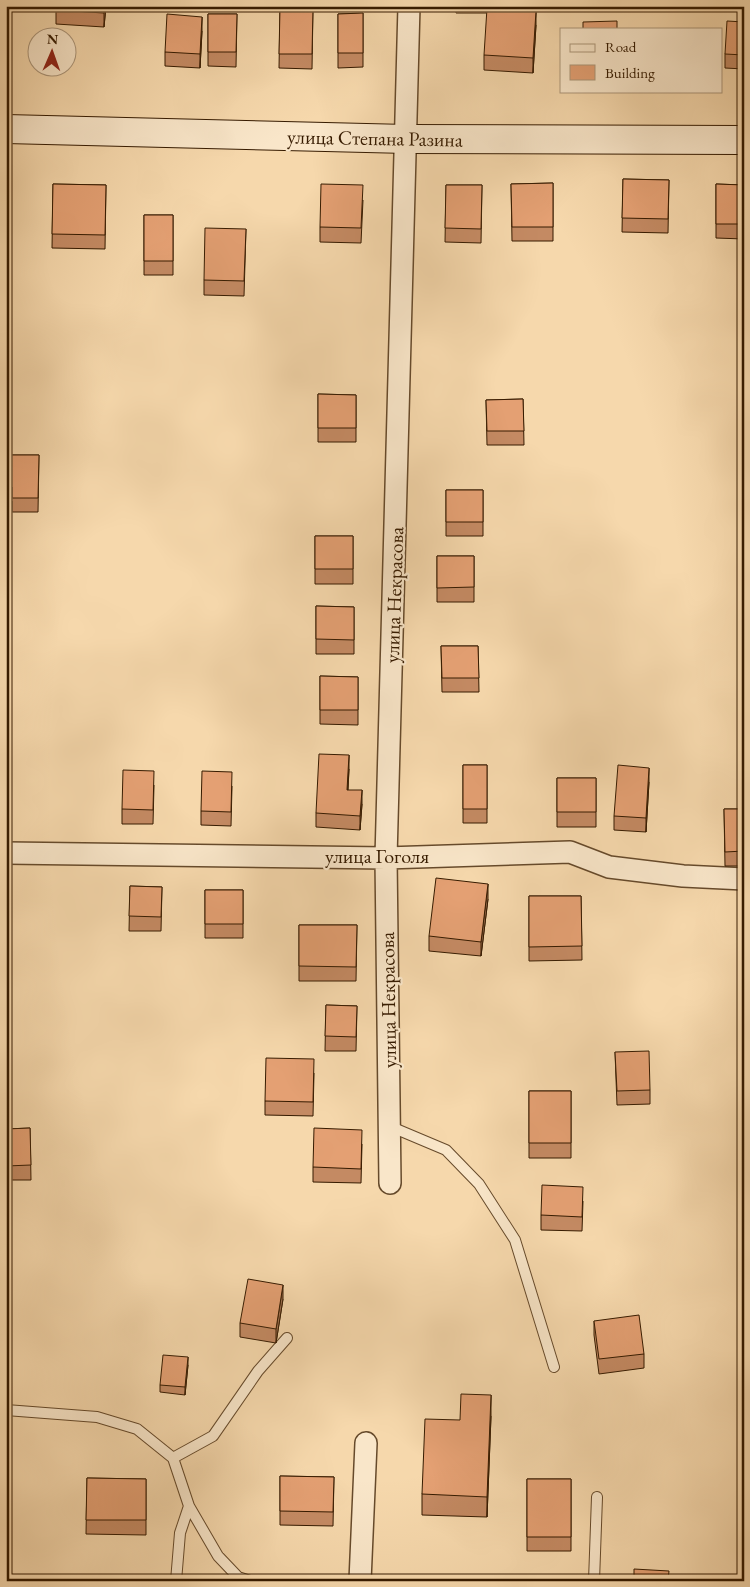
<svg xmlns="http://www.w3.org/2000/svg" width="750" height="1587" viewBox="0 0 750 1587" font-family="'EB Garamond',serif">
<rect width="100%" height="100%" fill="#f6d8ac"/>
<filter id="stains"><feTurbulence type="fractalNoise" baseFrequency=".004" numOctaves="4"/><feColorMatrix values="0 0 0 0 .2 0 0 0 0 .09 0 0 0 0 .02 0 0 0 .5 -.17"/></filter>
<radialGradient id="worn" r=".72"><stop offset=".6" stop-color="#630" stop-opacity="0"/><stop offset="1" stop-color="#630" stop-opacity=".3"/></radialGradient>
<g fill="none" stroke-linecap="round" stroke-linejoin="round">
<defs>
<path id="service" d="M 389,1126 L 446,1150 L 479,1184 L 515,1240 L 554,1367
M 6,1410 L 97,1417 L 137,1429 L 173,1458 L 189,1506 L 218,1556 L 238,1577 L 250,1581
M 173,1458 L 213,1436 L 258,1371 L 287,1338
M 176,1581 L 180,1533 L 189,1506
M 594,1581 L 597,1497"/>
<path id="minor" d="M 6,853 L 386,858 L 570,852 L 609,867 L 683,876 L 744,879
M 390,1183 L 386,858 L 409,6
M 360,1581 L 366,1443"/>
<path id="secondary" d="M 6,129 L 407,139 L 744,140"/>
</defs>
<use href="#service" stroke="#664a2b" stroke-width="12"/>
<use href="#minor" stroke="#664a2b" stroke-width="24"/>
<use href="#secondary" stroke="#361b00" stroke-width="30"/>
<use href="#service" stroke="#f9e6c9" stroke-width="10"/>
<use href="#minor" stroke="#f9e6c9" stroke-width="21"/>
<use href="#secondary" stroke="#f9e6c9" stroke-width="28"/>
</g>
<path fill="#c48a63" stroke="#361b00" d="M 56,6 L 106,6 L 104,27 L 56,24 Z
M 456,6 L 486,6 L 486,13 L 456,13 Z
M 280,8 L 313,8 L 312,69 L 279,68 Z
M 363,13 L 363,67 L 338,68 L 338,14 Z
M 208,14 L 237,14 L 236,67 L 208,66 Z
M 744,22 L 744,69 L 725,68 L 725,54 Z
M 536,25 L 533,73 L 484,70 L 484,55 Z
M 202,31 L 200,68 L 165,66 L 165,52 Z
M 623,179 L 669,180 L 668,233 L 622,232 Z
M 553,183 L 553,241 L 512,241 L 511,184 Z
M 53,184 L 106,185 L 105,249 L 52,248 Z
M 716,184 L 744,185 L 744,239 L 716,238 Z
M 446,185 L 482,185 L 481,243 L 445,242 Z
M 363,200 L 361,243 L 320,242 L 320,227 Z
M 144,215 L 173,215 L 173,275 L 144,275 Z
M 246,229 L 244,296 L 204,295 L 204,280 Z
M 318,394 L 356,395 L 356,442 L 318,442 Z
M 523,399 L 524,445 L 487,445 L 486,400 Z
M 6,455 L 39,455 L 38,512 L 12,512 L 12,501 L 6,501 Z
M 446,490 L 483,490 L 483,536 L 446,536 Z
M 315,536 L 353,536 L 353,584 L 315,584 Z
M 437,556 L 474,556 L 474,602 L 437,602 Z
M 316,606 L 354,607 L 354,654 L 316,654 Z
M 441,646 L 478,646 L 479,692 L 442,692 Z
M 320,676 L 358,677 L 358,725 L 320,724 Z
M 463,765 L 487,765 L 487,823 L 463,823 Z
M 349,769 L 348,790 L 362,804 L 360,830 L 316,827 L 316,813 Z
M 557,778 L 596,778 L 596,827 L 557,827 Z
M 649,782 L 646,832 L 614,830 L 614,816 Z
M 154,785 L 153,824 L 122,824 L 122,809 Z
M 232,786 L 231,826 L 201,825 L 201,811 Z
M 724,809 L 744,809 L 744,866 L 725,866 Z
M 130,886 L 162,887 L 161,931 L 129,931 Z
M 205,890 L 243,890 L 243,938 L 205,938 Z
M 529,896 L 581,896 L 582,960 L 529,961 Z
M 488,899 L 481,956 L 429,951 L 429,936 Z
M 299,925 L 357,925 L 356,981 L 299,981 Z
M 326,1005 L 357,1006 L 356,1051 L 325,1051 Z
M 615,1052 L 650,1090 L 650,1104 L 617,1105 Z
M 314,1073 L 313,1116 L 265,1115 L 265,1101 Z
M 529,1091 L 571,1091 L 571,1158 L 529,1158 Z
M 30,1128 L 31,1180 L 6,1180 L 6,1129 Z
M 362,1144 L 361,1183 L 313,1182 L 313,1167 Z
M 583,1201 L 582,1231 L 541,1230 L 541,1215 Z
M 283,1299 L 276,1343 L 240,1337 L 240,1323 Z
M 594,1321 L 644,1354 L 644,1368 L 599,1374 L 594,1335 Z
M 188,1365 L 185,1395 L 160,1392 L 160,1385 Z
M 744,1389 L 744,1439 L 740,1439 L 740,1424 Z
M 491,1416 L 487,1517 L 422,1515 L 422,1494 L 460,1420 Z
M 280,1476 L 334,1477 L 333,1526 L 280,1525 Z
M 87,1478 L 146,1479 L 146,1535 L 86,1534 Z
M 527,1479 L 571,1479 L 571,1551 L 527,1551 Z"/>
<path fill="#a07050" stroke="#361b00" d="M 105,6 L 106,6 L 104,27 L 104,13 Z
M 536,11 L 536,25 L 533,73 L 533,58 Z
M 202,17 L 202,31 L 200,68 L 200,54 Z
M 349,755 L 349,769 L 347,804 L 347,790 Z
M 649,768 L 649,782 L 646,832 L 646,818 Z
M 362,790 L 362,804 L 360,830 L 360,816 Z
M 488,884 L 488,899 L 481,956 L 481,942 Z
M 283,1285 L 283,1299 L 276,1343 L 276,1329 Z
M 188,1357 L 188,1365 L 185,1395 L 185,1387 Z
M 491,1395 L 491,1416 L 487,1517 L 487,1497 Z"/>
<path fill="#e4a073" stroke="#361b00" d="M 56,6 L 105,6 L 104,13 L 56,10 Z
M 280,8 L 313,8 L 312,54 L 279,54 Z
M 487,8 L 536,11 L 533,58 L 484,55 Z
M 363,13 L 363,53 L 338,53 L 338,14 Z
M 167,14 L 202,17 L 200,54 L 165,52 Z
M 208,14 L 237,14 L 236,52 L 208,52 Z
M 617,21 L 617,29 L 583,29 L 583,22 Z
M 727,21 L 744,22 L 744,55 L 725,54 Z
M 623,179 L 669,180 L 668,219 L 622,218 Z
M 553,183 L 553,227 L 512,227 L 511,184 Z
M 53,184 L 106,185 L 105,235 L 52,234 Z
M 321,184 L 363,185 L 361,228 L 320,227 Z
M 716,184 L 744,185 L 744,224 L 716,224 Z
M 446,185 L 482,185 L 481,229 L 445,228 Z
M 144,215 L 173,215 L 173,261 L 144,261 Z
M 205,228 L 246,229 L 244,281 L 204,280 Z
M 318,394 L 356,395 L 356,428 L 318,428 Z
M 523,399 L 524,431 L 487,431 L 486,400 Z
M 6,455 L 39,455 L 38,498 L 12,498 L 12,487 L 6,487 Z
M 446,490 L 483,490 L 483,522 L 446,522 Z
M 315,536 L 353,536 L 353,569 L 315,569 Z
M 437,556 L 474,556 L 474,587 L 437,588 Z
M 316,606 L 354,607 L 354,640 L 316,639 Z
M 441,646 L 478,646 L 479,678 L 442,678 Z
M 320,676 L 358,677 L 358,710 L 320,710 Z
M 319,754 L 349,755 L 347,790 L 362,790 L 360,816 L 316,813 Z
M 463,765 L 487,765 L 487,809 L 463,809 Z
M 618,765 L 649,768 L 646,818 L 614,816 Z
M 123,770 L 154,771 L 153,810 L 122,809 Z
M 202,771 L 232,772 L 231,812 L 201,811 Z
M 557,778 L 596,778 L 596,812 L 557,812 Z
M 724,809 L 744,809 L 744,851 L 725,852 Z
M 436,878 L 488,884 L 481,942 L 429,936 Z
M 130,886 L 162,887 L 161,917 L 129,916 Z
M 205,890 L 243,890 L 243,924 L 205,924 Z
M 529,896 L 581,896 L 582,946 L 529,947 Z
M 299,925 L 357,925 L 356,967 L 299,966 Z
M 326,1005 L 357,1006 L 356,1037 L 325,1036 Z
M 649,1051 L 650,1090 L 617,1091 L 615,1052 Z
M 266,1058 L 314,1059 L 313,1102 L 265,1101 Z
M 529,1091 L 571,1091 L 571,1143 L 529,1143 Z
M 30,1128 L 31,1165 L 6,1166 L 6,1129 Z
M 314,1128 L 362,1130 L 361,1169 L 313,1167 Z
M 542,1185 L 583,1187 L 582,1217 L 541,1215 Z
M 248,1279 L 283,1285 L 276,1329 L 240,1323 Z
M 639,1315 L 644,1354 L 599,1359 L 594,1321 Z
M 163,1355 L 188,1357 L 185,1387 L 160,1385 Z
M 741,1388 L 744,1389 L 744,1425 L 740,1424 Z
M 461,1394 L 491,1395 L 487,1497 L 422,1494 L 425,1419 L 460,1420 Z
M 280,1476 L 334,1477 L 333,1512 L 280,1511 Z
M 87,1478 L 146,1479 L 146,1520 L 86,1520 Z
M 527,1479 L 571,1479 L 571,1537 L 527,1537 Z
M 634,1569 L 669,1571 L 668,1581 L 634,1581 Z"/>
<g text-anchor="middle" stroke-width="4.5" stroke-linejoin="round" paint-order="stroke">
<g font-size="20" fill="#361b00" stroke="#f9e6c9">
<text transform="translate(375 138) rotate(1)" y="7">улица Степана Разина</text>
<text transform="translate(394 595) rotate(-88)" y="7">улица Некрасова</text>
<text x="377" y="863">улица Гоголя</text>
<text transform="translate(388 1000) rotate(-91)" y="7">улица Некрасова</text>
</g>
</g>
<rect width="750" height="1587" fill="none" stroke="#f6d8ac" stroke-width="25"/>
<rect x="8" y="8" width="735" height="1572" fill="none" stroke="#361b00" stroke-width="2.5"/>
<rect x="12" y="12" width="725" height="1562" fill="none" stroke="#361b00"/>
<rect x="560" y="28" width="162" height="65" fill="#f9e6c9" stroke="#ab9579"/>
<rect x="570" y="44" width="25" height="8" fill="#f9e6c9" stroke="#ab9579"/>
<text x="605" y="52" font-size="15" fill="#361b00">Road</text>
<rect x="570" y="65" width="25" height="15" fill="#e4a073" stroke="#ab9579"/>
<text x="605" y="78" font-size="15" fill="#361b00">Building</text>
<g transform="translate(52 52) rotate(2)"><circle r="24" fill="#f9e6c9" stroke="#ab9579"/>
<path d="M0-4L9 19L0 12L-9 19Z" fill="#8f2418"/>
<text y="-8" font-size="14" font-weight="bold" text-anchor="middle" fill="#361b00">N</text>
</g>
<rect width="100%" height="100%" filter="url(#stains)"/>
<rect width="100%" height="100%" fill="url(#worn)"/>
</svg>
